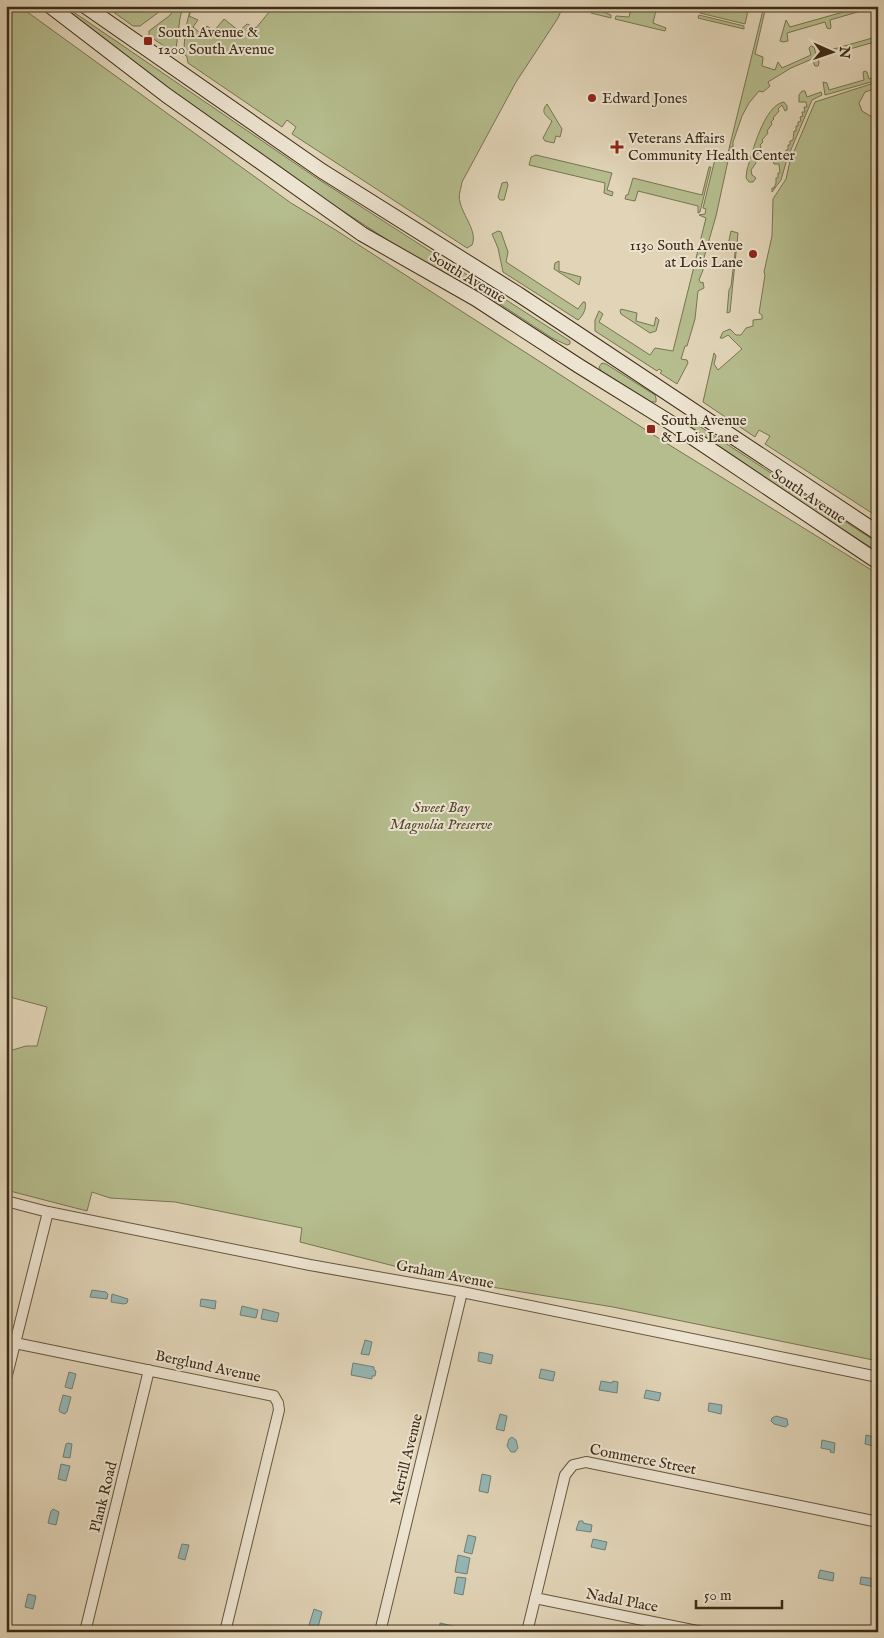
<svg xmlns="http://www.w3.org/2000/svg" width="884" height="1638" viewBox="0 0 884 1638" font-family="'IM FELL English',serif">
<rect width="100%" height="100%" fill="#e1d4b7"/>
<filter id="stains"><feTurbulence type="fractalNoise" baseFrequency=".004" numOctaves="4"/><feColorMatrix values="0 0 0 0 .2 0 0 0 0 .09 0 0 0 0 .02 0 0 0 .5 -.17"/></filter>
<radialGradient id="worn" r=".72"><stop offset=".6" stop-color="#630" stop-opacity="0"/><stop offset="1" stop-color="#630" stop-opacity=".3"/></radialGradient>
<path fill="#b5bc8d" stroke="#797452" d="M 6,6 L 19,6 L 291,203 L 334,229 L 663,441 L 878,574 L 878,1361 L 613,1307 L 449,1280 L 300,1242 L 302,1228 L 175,1202 L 110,1198 L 92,1192 L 87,1211 L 6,1190 L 6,1052 L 26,1046 L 37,1046 L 47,1007 L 6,996 Z
M 105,6 L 167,6 L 140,26 L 133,26 Z
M 178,6 L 183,6 L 180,18 L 176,49 L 173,47 L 170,50 L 149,36 L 149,31 L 169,16 Z
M 192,6 L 197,6 L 200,9 L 199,10 L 192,8 L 189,16 L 198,20 L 193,27 L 200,33 L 207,26 L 214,31 L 224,19 L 239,31 L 247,24 L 256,28 L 274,6 L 563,6 L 558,18 L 516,82 L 462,182 C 461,189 458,195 460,202 C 463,216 478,232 472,245 L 467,248 L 292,134 L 296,127 L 287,120 L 282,127 L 188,63 L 187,57 L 184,54 C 184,38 186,21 192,6 Z
M 593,6 L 599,6 L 598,10 L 611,15 L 611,18 L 591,13 Z
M 632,6 L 657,6 L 653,23 L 666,28 L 665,31 L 615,19 L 616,16 L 629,17 Z
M 694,6 L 728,6 L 744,10 L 745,6 L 749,6 L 745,24 L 700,13 Z
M 764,6 L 766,6 L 755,54 L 763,57 L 762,66 L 775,70 L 778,62 L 782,68 L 811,55 L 809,48 L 811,46 L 814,47 L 816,54 L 876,37 L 875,30 L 878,28 L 878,41 L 818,58 L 819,63 L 818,66 L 815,66 L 812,59 L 791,68 L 768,82 L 770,86 L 763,92 L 759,91 L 749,103 L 742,116 L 733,142 L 733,147 L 731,147 L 716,216 L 703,261 L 703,270 L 699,280 L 701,283 L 703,282 L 704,288 L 698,291 L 695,319 L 687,346 L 685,346 L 681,359 L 687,360 L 688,363 L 677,384 L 660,373 L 662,371 L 659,369 L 657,371 L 595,331 L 595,320 L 599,311 L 603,314 L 599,322 L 650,355 L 655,348 L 673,351 L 706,218 L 699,215 L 705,214 L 706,209 L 703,208 L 715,159 L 726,161 Z
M 853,6 L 867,6 L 868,9 L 830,20 L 831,27 L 830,29 L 827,28 L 825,22 L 787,33 L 788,41 L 783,42 L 780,41 L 786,20 L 790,27 L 854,9 Z
M 72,11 L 315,177 L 570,341 L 570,344 L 567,345 L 552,338 L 480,291 L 429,267 L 326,200 L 236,138 L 92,33 L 70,13 Z
M 699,15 L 744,26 L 744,29 L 698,18 Z
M 864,71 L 867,72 L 869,79 L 878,76 L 878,80 L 825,95 L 823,82 L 827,83 L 829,90 L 864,80 L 863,73 Z
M 874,83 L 874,89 L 865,92 L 859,103 L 862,111 L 872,117 L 878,106 L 878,517 L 765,444 L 770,436 L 759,430 L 755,437 L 703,402 L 714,353 L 716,356 L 714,364 L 718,370 L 742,349 L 728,335 L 723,338 L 720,338 L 723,332 L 730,329 L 736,335 L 741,335 L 746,328 L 753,326 L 753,320 L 762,319 L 762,315 L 759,313 L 765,275 L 764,272 L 772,236 L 773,199 L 786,179 L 790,161 L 815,102 Z
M 802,91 L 805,91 L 807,97 L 821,92 L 822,95 L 812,100 L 787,159 L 781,180 L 772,192 L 772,188 L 774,188 L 776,183 L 776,178 L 778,178 L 778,173 L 780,173 L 779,164 L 774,164 L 773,161 L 784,159 L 786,150 L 788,150 L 788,145 L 790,145 L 790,141 L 793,140 L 794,131 L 796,131 L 796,126 L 798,126 L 798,122 L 801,121 L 800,117 L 803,116 L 802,112 L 805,112 L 804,107 L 807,107 L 806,102 L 799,102 L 799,95 Z
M 784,102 L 787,106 L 787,110 L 785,111 L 782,105 L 778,109 L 779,111 L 773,118 L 774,119 L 771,122 L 772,124 L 767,131 L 768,133 L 762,140 L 763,142 L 760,145 L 761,147 L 758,150 L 760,152 L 756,155 L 758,157 L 755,160 L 756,163 L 751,170 L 752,175 L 756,178 L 753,182 L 749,182 L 746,178 L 747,170 C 752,153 764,105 784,102 Z
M 547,104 L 562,129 L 560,137 L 556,136 L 554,143 L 545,141 L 543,138 L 552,121 C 546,116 540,112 547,104 Z
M 536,155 L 612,173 L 607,190 L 613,192 L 612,196 L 604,193 L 605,183 L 529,165 L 531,157 Z
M 709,167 L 711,167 L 700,212 L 698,213 L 698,206 L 638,191 L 635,201 L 625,199 L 626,195 L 628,195 L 633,178 L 702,195 Z
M 507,182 L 508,185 L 504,200 L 500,200 L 498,197 L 502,183 Z
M 498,231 L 501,232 L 508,252 L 506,262 L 578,309 L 583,302 L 585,302 C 587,308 583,316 578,320 L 503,272 L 498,248 L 492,234 Z
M 731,231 L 738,233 L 730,312 L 727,313 L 729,290 L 731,286 L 735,253 L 734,247 L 730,247 L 728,245 Z
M 559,261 L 559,271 L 581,277 L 579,285 L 554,269 L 555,263 Z
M 621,309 L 637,313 L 636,321 L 654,326 L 656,317 L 659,320 L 656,331 L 650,333 L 621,314 L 620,311 Z
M 602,363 L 606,364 L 655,395 L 656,398 L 656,402 L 651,402 L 601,371 L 599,367 Z
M 687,418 L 878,543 L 878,552 L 755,473 L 682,423 Z"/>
<path fill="#95b7b5" stroke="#727f76" d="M 92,1290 L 106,1292 L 108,1294 L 107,1299 L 90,1297 Z
M 112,1294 L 128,1299 L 127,1303 L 124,1304 L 111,1302 Z
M 201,1299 L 216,1301 L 215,1309 L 200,1306 Z
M 242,1306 L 258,1310 L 256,1318 L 240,1315 Z
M 263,1309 L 279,1313 L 277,1322 L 261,1319 Z
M 365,1340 L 372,1342 L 369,1355 L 361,1354 Z
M 479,1352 L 493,1355 L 491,1364 L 478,1361 Z
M 353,1363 L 374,1367 L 374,1370 L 376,1371 L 375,1376 L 372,1376 L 372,1379 L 351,1375 Z
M 541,1369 L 555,1372 L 553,1381 L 539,1378 Z
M 69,1372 L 76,1374 L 72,1389 L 65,1387 Z
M 601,1381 L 612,1383 L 613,1381 L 618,1382 L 617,1393 L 599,1390 Z
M 646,1390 L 661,1393 L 659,1401 L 644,1398 Z
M 63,1395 L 71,1397 L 67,1412 L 66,1412 L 65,1414 L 60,1412 L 59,1410 Z
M 709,1403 L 722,1405 L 721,1414 L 708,1411 Z
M 500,1414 L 507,1416 L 504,1431 L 496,1429 Z
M 776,1416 L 787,1419 L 788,1425 L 785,1427 L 774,1424 L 771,1421 L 772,1418 Z
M 866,1435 L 878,1438 L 878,1447 L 865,1444 Z
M 512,1437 L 516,1440 L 518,1448 L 515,1452 L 511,1452 L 507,1446 L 509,1439 Z
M 822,1440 L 835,1443 L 834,1453 L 830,1452 L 831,1450 L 821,1448 Z
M 68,1443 L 72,1444 L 70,1458 L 63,1457 L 66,1444 Z
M 61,1464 L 70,1466 L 66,1481 L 58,1479 Z
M 482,1474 L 491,1476 L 488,1493 L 479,1491 Z
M 53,1509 L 59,1512 L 56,1525 L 48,1523 L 51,1511 Z
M 579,1521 L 583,1521 L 583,1523 L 592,1525 L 591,1532 L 576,1530 Z
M 468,1535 L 476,1537 L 472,1554 L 464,1552 Z
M 593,1539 L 607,1542 L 605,1550 L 591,1547 Z
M 182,1544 L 189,1545 L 185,1560 L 178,1558 Z
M 458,1555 L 470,1558 L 467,1574 L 455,1572 Z
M 820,1570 L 834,1573 L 833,1581 L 818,1578 Z
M 457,1577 L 466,1578 L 463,1595 L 454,1593 Z
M 861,1577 L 876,1579 L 875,1587 L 860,1584 Z
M 28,1594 L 36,1596 L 33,1609 L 25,1607 Z
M 314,1609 L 322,1612 L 318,1627 L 316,1627 L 315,1629 L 309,1625 Z
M 440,1623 L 457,1627 L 456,1632 L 439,1632 Z"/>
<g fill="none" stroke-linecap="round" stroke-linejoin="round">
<defs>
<path id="street" d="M 6,1201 L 48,1212 L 310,1265 L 462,1292 L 878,1377
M 15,1343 L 274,1396 L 278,1403 L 279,1410 L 225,1632
M 6,1379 L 48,1212
M 535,1598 L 702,1632
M 85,1632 L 149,1370
M 380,1632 L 462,1292
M 527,1632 L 565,1475 L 573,1465 L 586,1462 L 878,1522"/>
<path id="secondary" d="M 50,6 L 166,95 L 362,234 L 476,299 L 579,366 L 671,423 L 878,562
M 85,6 L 322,171 L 518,294 L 878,533"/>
</defs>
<use href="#street" stroke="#66563f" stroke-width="12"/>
<use href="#secondary" stroke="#3d2c17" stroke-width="16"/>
<use href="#street" stroke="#ece3d0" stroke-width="10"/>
<use href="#secondary" stroke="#ece3d0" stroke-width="14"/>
</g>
<g fill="#8f2418" stroke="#ece3d0" stroke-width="2">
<rect x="143" y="36" width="10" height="10" rx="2.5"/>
<circle cx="592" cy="98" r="5"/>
<path d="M614.5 139.5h5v5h5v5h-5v5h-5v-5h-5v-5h5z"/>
<circle cx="753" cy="254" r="5"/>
<rect x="646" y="424" width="10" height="10" rx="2.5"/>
</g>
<g text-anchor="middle" stroke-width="4" stroke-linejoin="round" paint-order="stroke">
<g font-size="15" fill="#3d2c17" stroke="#ece3d0" text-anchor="start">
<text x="158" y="37">South Avenue &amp;<tspan x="158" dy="17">1200 South Avenue</tspan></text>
<text x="602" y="103">Edward Jones</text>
<text x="628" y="143">Veterans Affairs<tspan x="628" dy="17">Community Health Center</tspan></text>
<text x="743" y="250" text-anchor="end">1130 South Avenue<tspan x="743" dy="17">at Lois Lane</tspan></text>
<text x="661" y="425">South Avenue<tspan x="661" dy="17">&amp; Lois Lane</tspan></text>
</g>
<g font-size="15" fill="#3d2c17" stroke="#ece3d0">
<text transform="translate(468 277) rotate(31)" y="5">South Avenue</text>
<text transform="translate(809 496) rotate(34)" y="5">South Avenue</text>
<text transform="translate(445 1274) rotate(11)" y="5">Graham Avenue</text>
<text transform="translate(208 1366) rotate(12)" y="5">Berglund Avenue</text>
<text transform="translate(406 1459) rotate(-76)" y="5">Merrill Avenue</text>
<text transform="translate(643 1459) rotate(11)" y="5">Commerce Street</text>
<text transform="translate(103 1497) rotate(-76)" y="5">Plank Road</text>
<text transform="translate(622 1600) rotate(11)" y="5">Nadal Place</text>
</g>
<g font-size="15" font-style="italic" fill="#55492f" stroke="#ece3d0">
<text x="441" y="812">Sweet Bay<tspan x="441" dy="17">Magnolia Preserve</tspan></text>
</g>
</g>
<rect width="884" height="1638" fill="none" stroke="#e1d4b7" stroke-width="25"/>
<rect x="8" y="8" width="869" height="1623" fill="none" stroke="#3d2c17" stroke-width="2.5"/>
<rect x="12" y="12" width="859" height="1613" fill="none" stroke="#3d2c17"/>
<g transform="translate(832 52) rotate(92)" stroke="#ece3d0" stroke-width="4" paint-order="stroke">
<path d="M0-4L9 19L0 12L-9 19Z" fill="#3d2c17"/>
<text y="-8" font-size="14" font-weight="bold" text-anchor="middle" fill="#3d2c17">N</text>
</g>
<path d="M696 1600v8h86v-8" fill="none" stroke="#3d2c17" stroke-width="2.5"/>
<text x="704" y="1600" font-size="15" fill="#3d2c17" stroke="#ece3d0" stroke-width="4" paint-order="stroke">50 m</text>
<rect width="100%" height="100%" filter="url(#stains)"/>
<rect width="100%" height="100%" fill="url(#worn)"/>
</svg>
